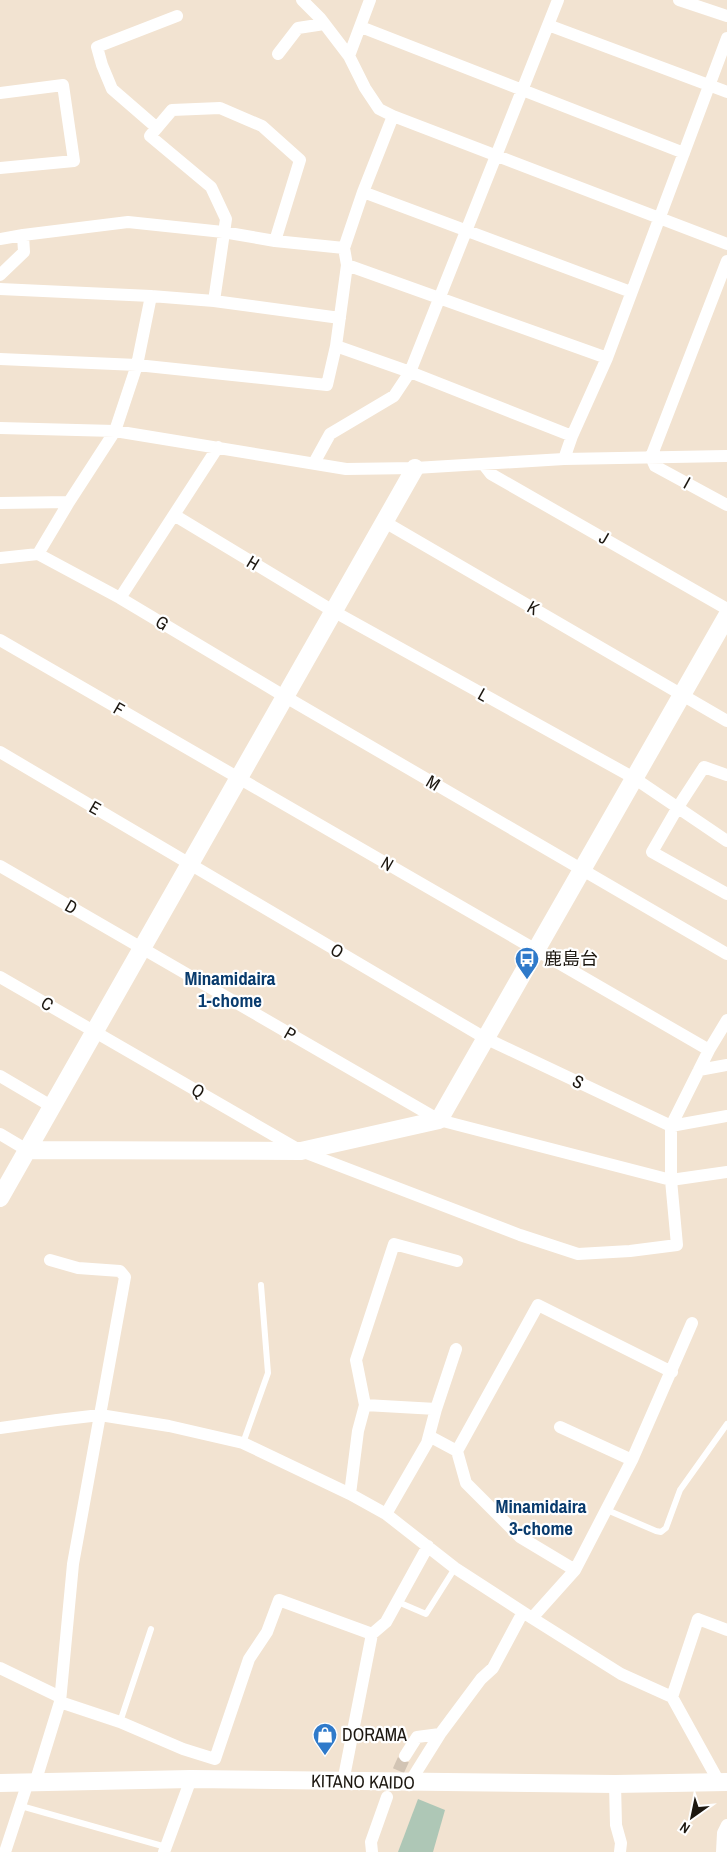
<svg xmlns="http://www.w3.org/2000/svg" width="727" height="1852" viewBox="0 0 727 1852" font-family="'Archivo Narrow','Noto Sans JP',sans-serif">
<rect width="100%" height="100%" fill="#f2e3d1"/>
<path fill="#aec7b6" d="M 418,1799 L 445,1810 L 433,1852 L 398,1852 Z"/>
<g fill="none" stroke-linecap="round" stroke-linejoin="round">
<path stroke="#d2c4b4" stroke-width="12" stroke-dasharray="12 6" stroke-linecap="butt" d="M 391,1787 L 405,1756"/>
<path stroke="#fff" stroke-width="6" d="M 243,1443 L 268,1373 L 261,1285
M 607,1510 L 656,1531 L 661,1532 L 666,1528 L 680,1490 L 727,1424
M 398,1602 L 426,1614 L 455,1568
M 120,1722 L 151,1629
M 21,1806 L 166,1847"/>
<path stroke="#fff" stroke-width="12" d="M 302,0 L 320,18 L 349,56
M 370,0 L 349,56 L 365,88 L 379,109 L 393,116 L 727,244
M 679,0 L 727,16
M 548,25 L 727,92
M 361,27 L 684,153
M 278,54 L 298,28 L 324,24
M 0,93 L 63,85 L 74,161 L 0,168
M 157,128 L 112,89 L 102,65 L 97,47 L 177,16
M 363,192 L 631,292
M 23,235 L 128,222 L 223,232 L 275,241 L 344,248
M 0,239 L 23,235 L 24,252 L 0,275
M 727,261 L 651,457 L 655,466 L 727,505
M 347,265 L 607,358
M 0,289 L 151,296 L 214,301 L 340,318
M 214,301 L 226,219 L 211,187 L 150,136 L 172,110 L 220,108 L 262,126 L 300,160 L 275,241
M 336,346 L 410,372 L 572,436
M 0,359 L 137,365 L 327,385 L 336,346 L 347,265 L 344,248 L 363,192 L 393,116
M 0,428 L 115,431 L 346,469 L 415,468 L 564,459 L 727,456
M 564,459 L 572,436 L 607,358 L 727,38
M 314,463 L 330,434 L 394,396 L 410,372 L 558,0
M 484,465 L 491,474 L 727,609
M 0,503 L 69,502
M 174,515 L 333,611 L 634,778 L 727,841
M 383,521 L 727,721
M 38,554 L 120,598 L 284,696 L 727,954
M 38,554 L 69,502 L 115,431 L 137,365 L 151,296
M 0,558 L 38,554
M 120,598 L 218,447
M 0,640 L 709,1050
M 0,752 L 485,1038 L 671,1126
M 727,775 L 704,767 L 678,807 L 652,852 L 727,894
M 0,866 L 439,1120 L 671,1180 L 727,1172
M 0,977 L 301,1151 L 520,1235 L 578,1254 L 630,1251 L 677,1245 L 671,1180 L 671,1126 L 709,1050 L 727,1020
M 699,1070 L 727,1065
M 0,1076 L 51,1106
M 671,1126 L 727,1116
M 0,1134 L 27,1150
M 365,1405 L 436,1409
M 560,1427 L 632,1460
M 0,1428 L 57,1420 L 100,1415 L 169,1426 L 243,1443 L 350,1494 L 386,1514 L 455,1568 L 532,1618
M 429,1436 L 457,1451
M 350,1494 L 358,1431 L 365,1405 L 356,1360 L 394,1244 L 457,1261
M 386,1514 L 427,1443 L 436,1409 L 456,1349
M 575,1570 L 520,1537 L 466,1483 L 457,1451 L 538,1305 L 672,1372
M 0,1668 L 60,1697
M 672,1697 L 621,1674 L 532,1618 L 575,1570 L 632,1460 L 692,1323
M 60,1702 L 120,1722 L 183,1749 L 215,1759 L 249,1659 L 267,1632 L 279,1600 L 372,1634
M 405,1756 L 417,1737 L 440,1734
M 343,1782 L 372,1634 L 386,1622 L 428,1546
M 410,1782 L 440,1734 L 481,1679 L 493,1668 L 523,1612
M 719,1782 L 672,1697 L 698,1619 L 727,1630
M 35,1783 L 60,1702 L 73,1564 L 125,1277 L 120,1271 L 78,1268 L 50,1260
M 615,1784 L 616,1825 L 621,1843 L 620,1852
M 5,1852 L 28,1782
M 164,1852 L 191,1779
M 372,1852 L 371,1842 L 387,1797
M 722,1852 L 723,1833 L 727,1825"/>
<path stroke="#fff" stroke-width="18" d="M 27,1150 L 301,1151 L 439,1120 L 727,616
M 0,1198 L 415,468
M 0,1783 L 191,1779 L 615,1784 L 727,1782"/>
</g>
<defs>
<symbol id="bus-pin" viewBox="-11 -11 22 30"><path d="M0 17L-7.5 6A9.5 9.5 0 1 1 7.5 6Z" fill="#2f7aca" stroke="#fff"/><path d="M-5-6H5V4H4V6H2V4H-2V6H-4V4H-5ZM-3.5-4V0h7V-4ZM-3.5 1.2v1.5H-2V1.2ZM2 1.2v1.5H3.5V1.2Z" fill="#fff"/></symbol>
<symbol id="shop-pin" viewBox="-11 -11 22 30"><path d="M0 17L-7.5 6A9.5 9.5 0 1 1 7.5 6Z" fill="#2f7aca" stroke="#fff"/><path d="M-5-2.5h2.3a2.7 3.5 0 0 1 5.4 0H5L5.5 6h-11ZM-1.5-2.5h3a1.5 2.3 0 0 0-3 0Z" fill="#fff"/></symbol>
</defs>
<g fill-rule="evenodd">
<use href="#bus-pin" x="513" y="945" width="28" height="38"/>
<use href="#shop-pin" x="311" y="1721" width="28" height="38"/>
</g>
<g text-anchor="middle" stroke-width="4.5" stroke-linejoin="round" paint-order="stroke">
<g font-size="18" fill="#1c1710" stroke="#fff">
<text transform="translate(687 483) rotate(29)" y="6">I</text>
<text transform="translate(604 538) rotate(30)" y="6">J</text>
<text transform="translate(253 563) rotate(31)" y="6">H</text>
<text transform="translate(533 608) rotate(30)" y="6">K</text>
<text transform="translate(162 623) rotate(31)" y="6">G</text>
<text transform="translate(483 695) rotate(29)" y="6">L</text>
<text transform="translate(119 709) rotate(30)" y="6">F</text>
<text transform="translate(433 783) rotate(30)" y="6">M</text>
<text transform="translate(95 808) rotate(30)" y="6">E</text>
<text transform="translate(387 864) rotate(30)" y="6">N</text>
<text transform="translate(71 907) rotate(30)" y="6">D</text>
<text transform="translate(337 951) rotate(30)" y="6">O</text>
<text transform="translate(47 1004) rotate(30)" y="6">C</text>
<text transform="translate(290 1034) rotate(30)" y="6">P</text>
<text transform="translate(578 1082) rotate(26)" y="6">S</text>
<text transform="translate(198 1091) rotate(30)" y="6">Q</text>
<text transform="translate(363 1782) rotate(1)" y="6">KITANO KAIDO</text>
</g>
<g font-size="18" fill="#1c1710" stroke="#fff" text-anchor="start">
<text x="544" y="965">鹿島台</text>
<text x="342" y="1741">DORAMA</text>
</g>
<g font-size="19" font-weight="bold" fill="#093b6d" stroke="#fff">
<text x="230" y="985">Minamidaira<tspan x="230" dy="22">1-chome</tspan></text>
<text x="541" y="1513">Minamidaira<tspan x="541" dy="22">3-chome</tspan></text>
</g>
</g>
<g transform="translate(692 1817) rotate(213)" stroke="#ffffff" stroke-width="4" paint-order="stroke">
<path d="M0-4L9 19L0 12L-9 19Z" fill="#1c1710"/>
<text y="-8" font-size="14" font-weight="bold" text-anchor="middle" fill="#1c1710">N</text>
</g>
</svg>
